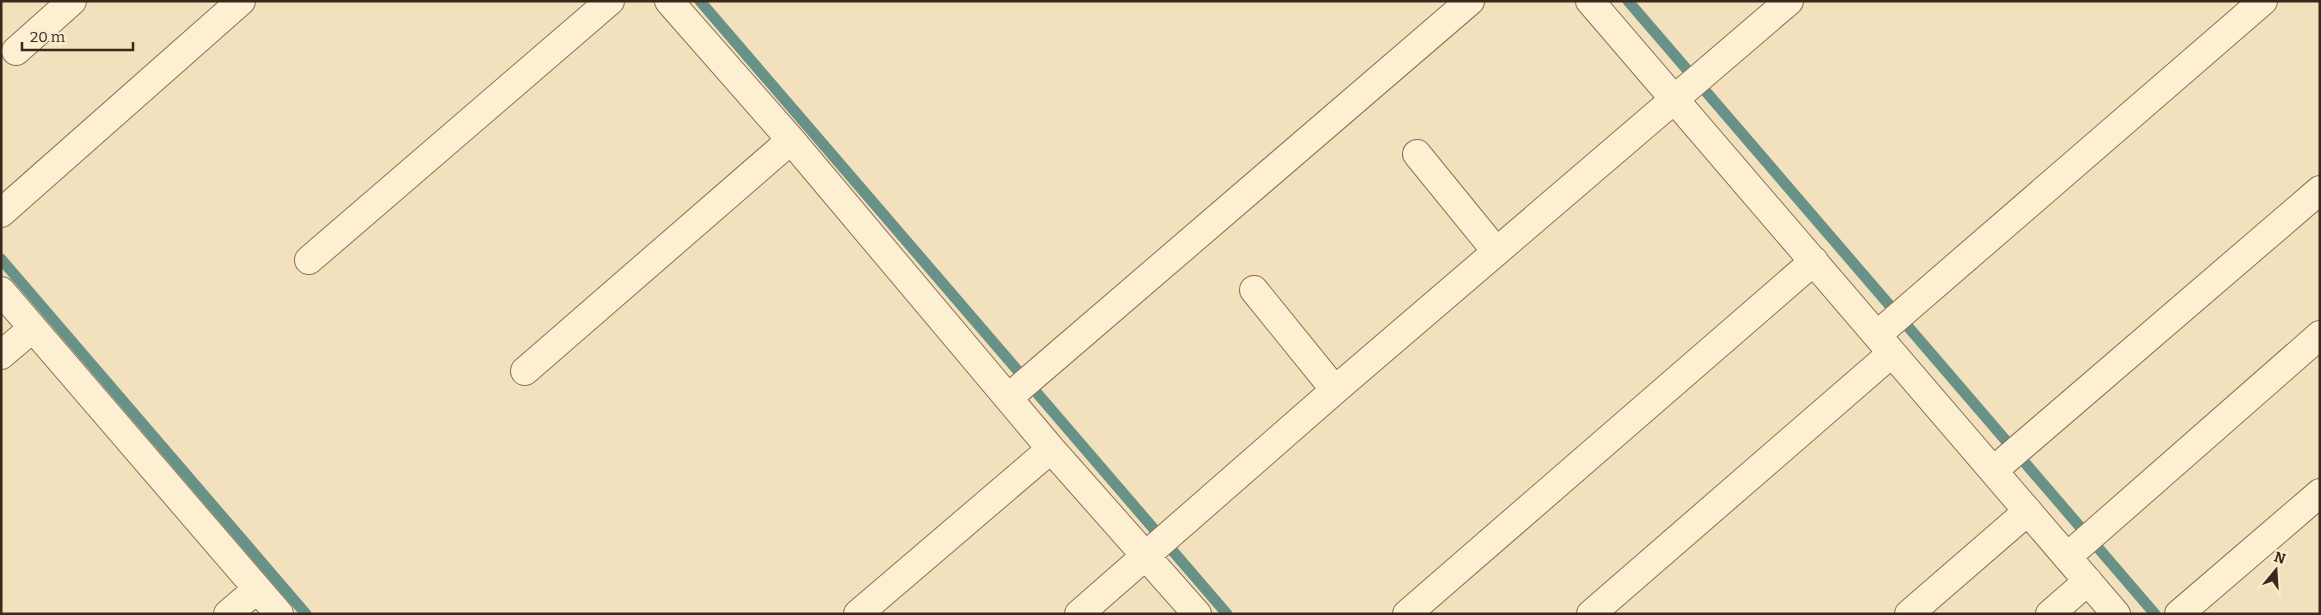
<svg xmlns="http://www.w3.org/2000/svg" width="2321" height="615" viewBox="0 0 2321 615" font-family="Bitter,serif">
<rect width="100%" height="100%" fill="#f3e1be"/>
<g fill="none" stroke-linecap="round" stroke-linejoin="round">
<path stroke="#689287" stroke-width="11" d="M 700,1 L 1227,614
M 1628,1 L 2155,614
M 1,259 L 306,614"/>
<defs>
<path id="minor" d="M 669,1 L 791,140 L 1051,449 L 1197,614
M 1590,1 L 2116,614
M 16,51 L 72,1
M 1417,154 L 1496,251
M 1,213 L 241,1
M 309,260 L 610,1
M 1254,290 L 1335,390
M 1,291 L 279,614
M 1877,335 L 2263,1
M 1,355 L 33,328
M 525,371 L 791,140
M 1008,398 L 1470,1
M 1994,470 L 2320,190
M 2067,557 L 2320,335
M 228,614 L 257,589
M 858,614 L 1051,449
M 1079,614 L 1335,390 L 1789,1
M 1407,614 L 1814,261
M 1591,614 L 1892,353
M 1909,614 L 2028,511
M 2050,614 L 2088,581
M 2179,614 L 2320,493"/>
</defs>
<use href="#minor" stroke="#8d7155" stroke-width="30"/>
<use href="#minor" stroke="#fcefd2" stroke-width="28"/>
</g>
<rect width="2321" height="615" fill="none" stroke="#3a291b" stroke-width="5"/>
<g transform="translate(2276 570) rotate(18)" stroke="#f9ecce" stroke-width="4" paint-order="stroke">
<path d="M0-4L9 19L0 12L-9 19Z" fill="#3a291b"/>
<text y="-8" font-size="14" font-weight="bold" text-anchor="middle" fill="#3a291b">N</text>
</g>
<path d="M22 42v8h111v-8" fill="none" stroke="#3a291b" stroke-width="2.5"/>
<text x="30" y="42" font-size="15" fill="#3a291b" stroke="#f9ecce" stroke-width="4" paint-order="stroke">20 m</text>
</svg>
